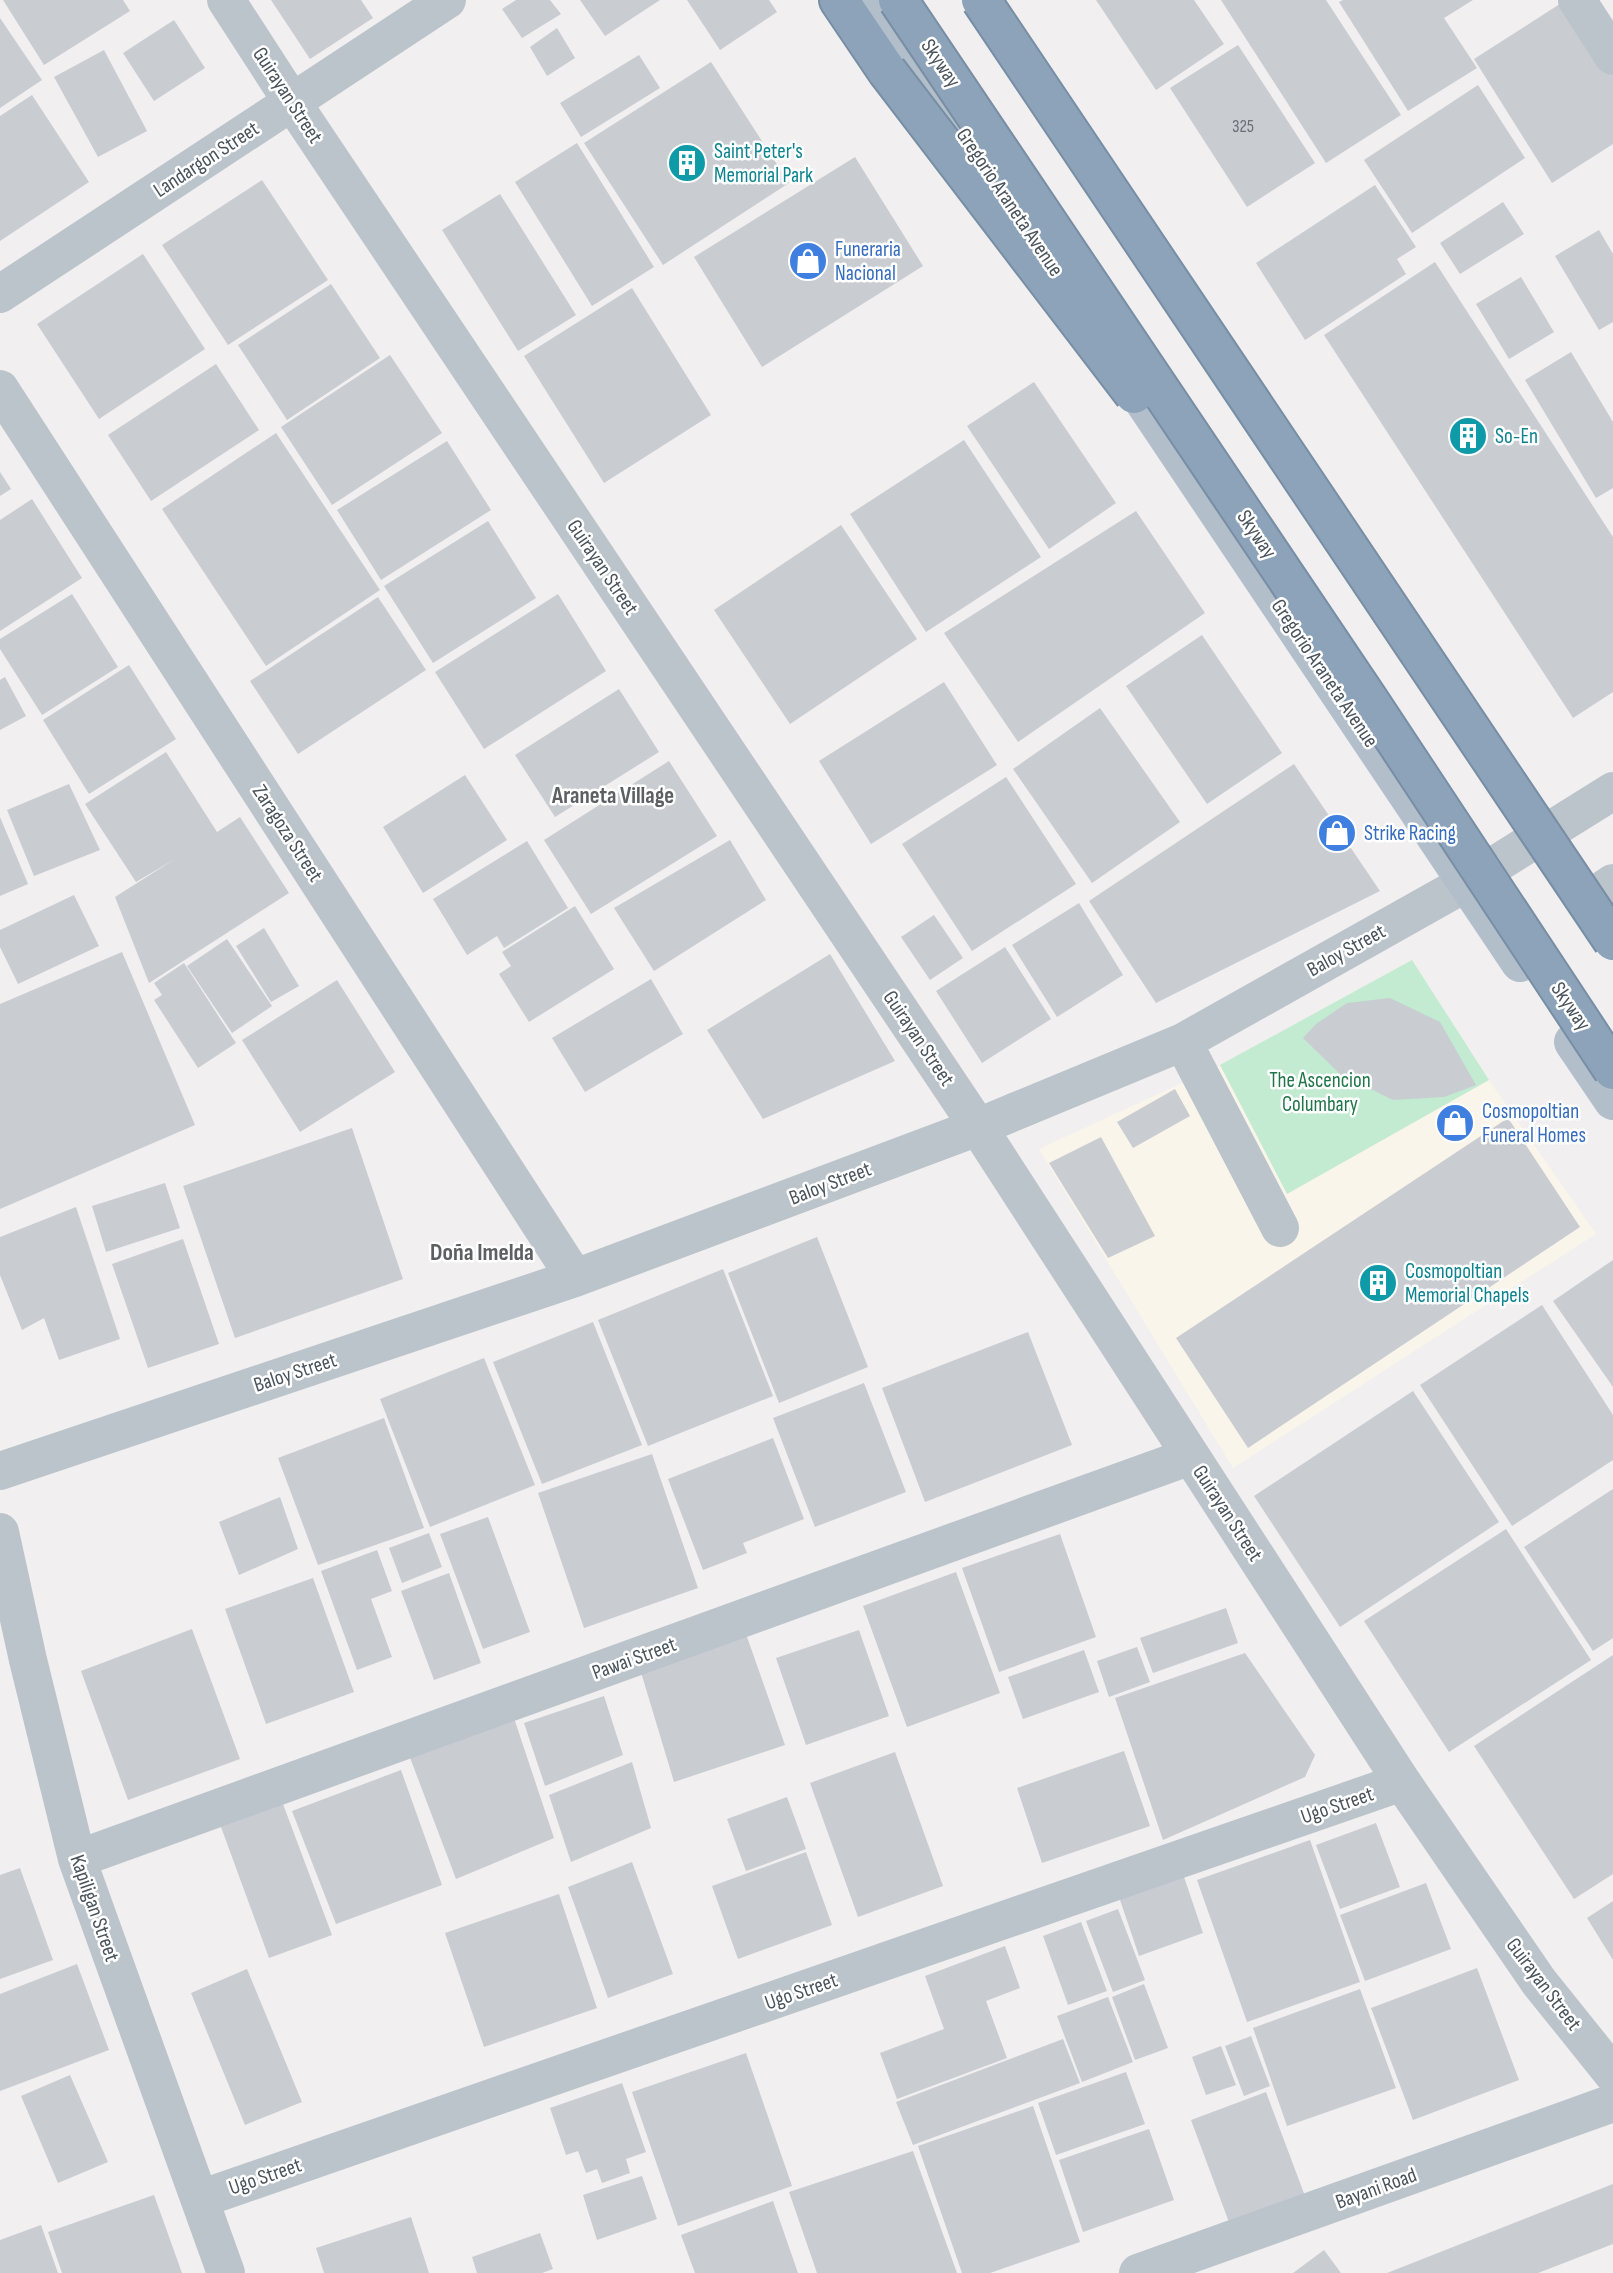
<svg xmlns="http://www.w3.org/2000/svg" width="1613" height="2273" viewBox="0 0 1613 2273" font-family="'Sofia Sans Condensed',sans-serif">
<rect width="100%" height="100%" fill="#f1efef"/>
<path fill="#faf5ea" d="M 1412,960 L 1489,1080 L 1596,1234 L 1233,1468 L 1039,1149 L 1221,1065 Z"/>
<path fill="#c2ebd1" d="M 1412,960 L 1489,1080 L 1287,1194 L 1220,1065 Z"/>
<path fill="#c9ccd1" d="M 3,0 L 123,0 L 130,11 L 44,65 Z
M 271,0 L 361,0 L 373,18 L 310,59 Z
M 516,0 L 550,0 L 561,14 L 522,38 L 502,9 Z
M 580,0 L 660,0 L 605,36 Z
M 687,0 L 769,0 L 777,12 L 720,50 Z
M 1096,0 L 1194,0 L 1224,44 L 1156,90 Z
M 1221,0 L 1326,0 L 1401,115 L 1326,163 Z
M 1343,0 L 1473,0 L 1444,18 L 1477,68 L 1408,111 L 1339,2 Z
M 1566,0 L 1613,72 L 1613,144 L 1552,183 L 1474,59 Z
M 0,18 L 42,80 L 0,108 Z
M 174,20 L 205,68 L 154,101 L 123,53 Z
M 557,28 L 575,58 L 547,76 L 530,47 Z
M 1238,45 L 1315,163 L 1247,207 L 1170,88 Z
M 104,50 L 147,131 L 98,157 L 54,77 Z
M 639,55 L 660,88 L 581,137 L 560,103 Z
M 711,62 L 789,183 L 663,265 L 584,143 Z
M 1478,85 L 1525,158 L 1412,233 L 1364,160 Z
M 32,95 L 89,182 L 0,241 L 0,116 Z
M 577,143 L 654,267 L 592,306 L 515,182 Z
M 855,157 L 923,266 L 762,367 L 694,257 Z
M 262,180 L 328,280 L 228,345 L 162,245 Z
M 1375,185 L 1416,247 L 1397,259 L 1406,274 L 1305,340 L 1256,263 Z
M 500,194 L 576,315 L 518,351 L 442,230 Z
M 1503,202 L 1524,234 L 1460,274 L 1440,243 Z
M 1599,230 L 1613,254 L 1613,322 L 1599,330 L 1555,256 Z
M 143,254 L 205,349 L 99,419 L 37,324 Z
M 1435,262 L 1613,537 L 1613,692 L 1573,718 L 1324,335 Z
M 1521,277 L 1554,332 L 1509,359 L 1476,304 Z
M 331,284 L 380,358 L 287,420 L 238,345 Z
M 632,288 L 711,415 L 604,483 L 524,356 Z
M 1571,352 L 1613,422 L 1613,488 L 1596,498 L 1525,380 Z
M 390,355 L 442,433 L 332,505 L 281,427 Z
M 216,364 L 259,430 L 151,501 L 108,435 Z
M 1034,382 L 1116,503 L 1049,549 L 967,426 Z
M 276,433 L 380,590 L 266,666 L 162,509 Z
M 964,440 L 1041,557 L 926,632 L 850,514 Z
M 447,441 L 491,510 L 381,580 L 337,510 Z
M 0,472 L 11,489 L 0,496 Z
M 32,499 L 82,578 L 0,631 L 0,520 Z
M 1136,511 L 1205,613 L 1018,742 L 944,633 Z
M 488,521 L 536,598 L 433,663 L 384,586 Z
M 841,525 L 917,639 L 790,724 L 714,610 Z
M 72,594 L 118,667 L 42,715 L 0,649 L 0,639 Z
M 558,594 L 606,671 L 484,749 L 435,672 Z
M 378,597 L 426,670 L 298,754 L 250,681 Z
M 1202,635 L 1282,753 L 1207,804 L 1126,686 Z
M 129,665 L 176,739 L 89,794 L 43,720 Z
M 5,677 L 26,716 L 0,730 L 0,680 Z
M 944,682 L 997,765 L 871,844 L 819,761 Z
M 619,689 L 659,752 L 555,817 L 515,755 Z
M 1100,708 L 1180,822 L 1092,883 L 1013,769 Z
M 166,752 L 217,832 L 240,817 L 289,893 L 149,983 L 115,897 L 175,859 L 136,882 L 85,804 Z
M 669,761 L 717,836 L 591,914 L 544,840 Z
M 1294,764 L 1380,891 L 1156,1003 L 1089,901 Z
M 465,775 L 507,840 L 423,893 L 383,827 Z
M 1006,777 L 1076,884 L 972,951 L 902,844 Z
M 69,784 L 100,850 L 34,876 L 7,810 Z
M 0,817 L 28,884 L 0,896 Z
M 730,840 L 766,900 L 654,971 L 614,908 Z
M 527,841 L 568,908 L 504,948 L 497,936 L 467,955 L 433,899 Z
M 74,895 L 99,946 L 18,984 L 0,947 L 0,930 Z
M 1079,903 L 1123,975 L 1057,1017 L 1012,945 Z
M 575,906 L 614,969 L 529,1022 L 499,974 L 511,966 L 502,952 Z
M 934,915 L 963,958 L 930,980 L 901,937 Z
M 264,928 L 299,986 L 271,1002 L 236,946 Z
M 227,939 L 272,1006 L 232,1033 L 187,966 Z
M 1005,947 L 1051,1019 L 982,1063 L 936,991 Z
M 122,952 L 195,1125 L 0,1209 L 0,1004 Z
M 830,954 L 895,1061 L 763,1119 L 707,1030 Z
M 184,963 L 236,1043 L 198,1068 L 154,1000 L 162,995 L 154,983 Z
M 651,979 L 683,1034 L 585,1092 L 552,1038 Z
M 337,980 L 395,1072 L 300,1132 L 242,1040 Z
M 1390,998 L 1440,1022 L 1476,1085 L 1444,1097 L 1393,1100 L 1340,1074 L 1303,1038 L 1316,1024 L 1347,1003 Z
M 1175,1089 L 1190,1116 L 1133,1148 L 1117,1122 Z
M 1508,1118 L 1580,1227 L 1248,1448 L 1176,1338 Z
M 352,1128 L 403,1279 L 235,1338 L 183,1186 Z
M 1101,1137 L 1155,1236 L 1108,1258 L 1049,1163 Z
M 165,1183 L 180,1228 L 106,1252 L 92,1206 Z
M 76,1207 L 120,1339 L 59,1360 L 44,1318 L 22,1330 L 0,1275 L 0,1237 Z
M 817,1237 L 868,1367 L 779,1403 L 728,1273 Z
M 183,1239 L 219,1344 L 148,1368 L 112,1264 Z
M 1613,1260 L 1613,1387 L 1553,1301 Z
M 723,1269 L 773,1396 L 648,1446 L 598,1320 Z
M 1542,1305 L 1613,1415 L 1613,1460 L 1512,1526 L 1420,1385 Z
M 593,1322 L 642,1445 L 542,1484 L 493,1362 Z
M 1028,1332 L 1072,1445 L 925,1502 L 882,1388 Z
M 484,1358 L 535,1485 L 430,1527 L 380,1399 Z
M 864,1383 L 906,1492 L 815,1527 L 773,1418 Z
M 1413,1391 L 1499,1522 L 1340,1627 L 1254,1496 Z
M 384,1418 L 424,1528 L 318,1565 L 278,1458 Z
M 773,1438 L 804,1519 L 743,1543 L 747,1553 L 703,1570 L 668,1479 Z
M 652,1454 L 698,1588 L 584,1628 L 538,1493 Z
M 1613,1489 L 1613,1638 L 1593,1651 L 1524,1547 Z
M 280,1497 L 298,1549 L 239,1575 L 219,1522 Z
M 488,1517 L 530,1632 L 483,1649 L 440,1534 Z
M 1506,1529 L 1591,1660 L 1449,1752 L 1364,1621 Z
M 429,1533 L 442,1567 L 402,1583 L 389,1548 Z
M 1060,1534 L 1096,1637 L 999,1672 L 962,1568 Z
M 377,1550 L 392,1591 L 371,1599 L 392,1657 L 357,1670 L 321,1571 Z
M 956,1572 L 1000,1693 L 907,1727 L 863,1606 Z
M 449,1573 L 481,1663 L 434,1680 L 401,1591 Z
M 313,1578 L 354,1692 L 266,1724 L 225,1609 Z
M 1226,1608 L 1238,1643 L 1153,1673 L 1140,1638 Z
M 192,1629 L 240,1759 L 128,1800 L 81,1671 Z
M 859,1630 L 889,1716 L 806,1745 L 776,1658 Z
M 746,1634 L 785,1745 L 674,1782 L 640,1669 Z
M 1137,1647 L 1150,1682 L 1109,1697 L 1097,1661 Z
M 1084,1650 L 1099,1692 L 1023,1719 L 1008,1677 Z
M 1245,1653 L 1315,1755 L 1305,1777 L 1163,1840 L 1115,1698 Z
M 1613,1655 L 1613,1874 L 1574,1899 L 1474,1746 Z
M 604,1696 L 623,1755 L 545,1786 L 524,1723 Z
M 514,1718 L 554,1838 L 456,1879 L 409,1755 Z
M 1124,1751 L 1150,1826 L 1042,1863 L 1017,1788 Z
M 895,1752 L 943,1886 L 858,1917 L 810,1783 Z
M 632,1762 L 651,1828 L 571,1862 L 549,1795 Z
M 401,1770 L 442,1885 L 336,1924 L 292,1811 Z
M 787,1797 L 806,1849 L 746,1871 L 727,1819 Z
M 283,1804 L 332,1935 L 269,1958 L 221,1827 Z
M 1376,1823 L 1400,1887 L 1340,1909 L 1316,1845 Z
M 1310,1840 L 1360,1982 L 1247,2022 L 1197,1880 Z
M 806,1852 L 832,1925 L 738,1959 L 712,1886 Z
M 632,1862 L 673,1974 L 608,1998 L 568,1887 Z
M 20,1868 L 53,1960 L 0,1979 L 0,1875 Z
M 1182,1871 L 1203,1933 L 1139,1956 L 1118,1894 Z
M 1426,1883 L 1451,1949 L 1365,1981 L 1340,1915 Z
M 559,1894 L 597,2008 L 484,2047 L 445,1933 Z
M 1613,1901 L 1613,1960 L 1587,1918 Z
M 1118,1909 L 1145,1980 L 1113,1992 L 1086,1921 Z
M 1081,1922 L 1107,1991 L 1068,2005 L 1043,1936 Z
M 1005,1946 L 1020,1988 L 986,2001 L 1007,2058 L 897,2099 L 880,2053 L 944,2029 L 925,1976 Z
M 77,1964 L 109,2050 L 0,2091 L 0,1994 Z
M 1477,1968 L 1519,2080 L 1413,2120 L 1371,2008 Z
M 247,1969 L 302,2102 L 245,2125 L 191,1993 Z
M 1144,1984 L 1168,2048 L 1135,2060 L 1112,1997 Z
M 1360,1989 L 1396,2088 L 1287,2126 L 1253,2028 Z
M 1108,1997 L 1133,2062 L 1082,2082 L 1057,2016 Z
M 1251,2036 L 1270,2086 L 1244,2096 L 1225,2046 Z
M 1063,2039 L 1080,2083 L 913,2145 L 896,2102 Z
M 1221,2046 L 1236,2085 L 1206,2095 L 1192,2057 Z
M 746,2053 L 792,2186 L 678,2226 L 632,2092 Z
M 1126,2072 L 1145,2124 L 1056,2155 L 1038,2103 Z
M 70,2075 L 108,2162 L 58,2183 L 21,2096 Z
M 622,2083 L 646,2152 L 626,2159 L 630,2173 L 602,2183 L 597,2169 L 586,2173 L 578,2151 L 566,2155 L 550,2108 Z
M 1266,2092 L 1305,2196 L 1230,2225 L 1191,2120 Z
M 1033,2106 L 1080,2242 L 990,2273 L 962,2273 L 918,2146 Z
M 1149,2129 L 1174,2200 L 1083,2232 L 1059,2160 Z
M 913,2151 L 957,2273 L 817,2273 L 789,2192 Z
M 642,2176 L 657,2219 L 597,2240 L 583,2195 Z
M 1613,2184 L 1613,2244 L 1538,2273 L 1387,2273 Z
M 154,2195 L 182,2273 L 62,2273 L 48,2232 Z
M 773,2201 L 798,2273 L 695,2273 L 681,2235 Z
M 411,2217 L 429,2273 L 324,2273 L 316,2248 Z
M 41,2225 L 58,2273 L 0,2273 L 0,2240 Z
M 540,2233 L 553,2269 L 542,2273 L 477,2273 L 472,2257 Z
M 1324,2250 L 1341,2273 L 1293,2273 Z"/>
<g fill="none" stroke-linecap="round" stroke-linejoin="round">
<defs>
<path id="highway" d="M 839,0 L 887,71"/>
</defs>
<use href="#highway" stroke="#778ea5" stroke-width="42"/>
<path stroke="#bcc4cb" stroke-width="38" d="M 226,0 L 292,102 L 978,1127 L 1402,1782 L 1539,1982 L 1613,2074
M 1577,0 L 1613,56
M 0,294 L 447,0
M 0,389 L 575,1278
M 1597,894 L 1613,883
M 1183,1042 L 1280,1228
M 0,1471 L 575,1278 L 978,1127 L 1183,1042 L 1466,883 L 1613,791
M 0,1532 L 28,1660 L 77,1859 L 226,2273
M 77,1859 L 1191,1456
M 200,2199 L 1402,1782
M 1138,2273 L 1613,2103"/>
<path stroke="#b2bfcb" stroke-width="38" d="M 874,0 L 1025,225
M 1119,365 L 1520,963
M 1573,1042 L 1613,1101"/>
<use href="#highway" stroke="#8ca3b9" stroke-width="38"/>
<defs>
<path id="highway-bridge" d="M 898,0 L 1368,699 L 1613,1070
M 981,0 L 1613,941
M 887,71 L 1134,394"/>
</defs>
<use href="#highway-bridge" stroke="#778ea5" stroke-width="42" stroke-linecap="butt"/>
<use href="#highway-bridge" stroke="#8ca3b9" stroke-width="38"/>
</g>
<defs>
<symbol id="building-disc" viewBox="-11 -11 22 22"><circle r="9.5" fill="#0f9aa8" stroke="#fff"/><path d="M-4-6H4V6H1V3H-1V6H-4ZM-2.5-4.3h1.7v1.8h-1.7ZM.8-4.3h1.7v1.8H.8ZM-2.5-1h1.7V.8h-1.7ZM.8-1h1.7V.8H.8Z" fill="#fff"/></symbol>
<symbol id="shop-disc" viewBox="-11 -11 22 22"><circle r="9.5" fill="#3f7fe0" stroke="#fff"/><path d="M-5-2.5h2.3a2.7 3.5 0 0 1 5.4 0H5L5.5 6h-11ZM-1.5-2.5h3a1.5 2.3 0 0 0-3 0Z" fill="#fff"/></symbol>
</defs>
<g fill-rule="evenodd">
<use href="#building-disc" x="665" y="141" width="44" height="44"/>
<use href="#shop-disc" x="786" y="239" width="44" height="44"/>
<use href="#building-disc" x="1446" y="414" width="44" height="44"/>
<use href="#shop-disc" x="1315" y="811" width="44" height="44"/>
<use href="#shop-disc" x="1433" y="1101" width="44" height="44"/>
<use href="#building-disc" x="1356" y="1261" width="44" height="44"/>
</g>
<g text-anchor="middle" stroke-width="5" stroke-linejoin="round" paint-order="stroke">
<g font-size="18" fill="#697178">
<text x="1243" y="132">325</text>
</g>
<g font-size="21" fill="#49535b" stroke="#fff">
<text transform="translate(941 63) rotate(56)" y="7">Skyway</text>
<text transform="translate(288 95) rotate(57)" y="7">Guirayan Street</text>
<text transform="translate(206 159) rotate(-33)" y="7">Landargon Street</text>
<text transform="translate(1010 202) rotate(56)" y="7">Gregorio Araneta Avenue</text>
<text transform="translate(1257 534) rotate(56)" y="7">Skyway</text>
<text transform="translate(603 567) rotate(56)" y="7">Guirayan Street</text>
<text transform="translate(1325 673) rotate(56)" y="7">Gregorio Araneta Avenue</text>
<text transform="translate(288 833) rotate(57)" y="7">Zaragoza Street</text>
<text transform="translate(1346 950) rotate(-29)" y="7">Baloy Street</text>
<text transform="translate(1571 1006) rotate(56)" y="7">Skyway</text>
<text transform="translate(919 1038) rotate(56)" y="7">Guirayan Street</text>
<text transform="translate(830 1183) rotate(-21)" y="7">Baloy Street</text>
<text transform="translate(295 1372) rotate(-18)" y="7">Baloy Street</text>
<text transform="translate(1228 1513) rotate(57)" y="7">Guirayan Street</text>
<text transform="translate(634 1658) rotate(-20)" y="7">Pawai Street</text>
<text transform="translate(1337 1805) rotate(-19)" y="7">Ugo Street</text>
<text transform="translate(95 1908) rotate(71)" y="7">Kapiligan Street</text>
<text transform="translate(1544 1984) rotate(53)" y="7">Guirayan Street</text>
<text transform="translate(801 1991) rotate(-19)" y="7">Ugo Street</text>
<text transform="translate(265 2176) rotate(-19)" y="7">Ugo Street</text>
<text transform="translate(1376 2188) rotate(-20)" y="7">Bayani Road</text>
</g>
<g font-size="21" fill="#0d838f" stroke="#fff" text-anchor="start">
<text x="714" y="158">Saint Peter's<tspan x="714" dy="24">Memorial Park</tspan></text>
<text x="1495" y="443">So-En</text>
<text x="1405" y="1278">Cosmopoltian<tspan x="1405" dy="24">Memorial Chapels</tspan></text>
</g>
<g font-size="21" fill="#366cbe" stroke="#fff" text-anchor="start">
<text x="835" y="256">Funeraria<tspan x="835" dy="24">Nacional</tspan></text>
<text x="1364" y="840">Strike Racing</text>
<text x="1482" y="1118">Cosmopoltian<tspan x="1482" dy="24">Funeral Homes</tspan></text>
</g>
<g font-size="21" fill="#217549" stroke="#fff">
<text x="1320" y="1087">The Ascencion<tspan x="1320" dy="24">Columbary</tspan></text>
</g>
<g font-size="23" font-weight="bold" fill="#5c6063" stroke="#fff">
<text x="613" y="803">Araneta Village</text>
</g>
<g font-size="24" font-weight="bold" fill="#5c6063" stroke="#fff">
<text x="482" y="1260">Doña Imelda</text>
</g>
</g>
</svg>
